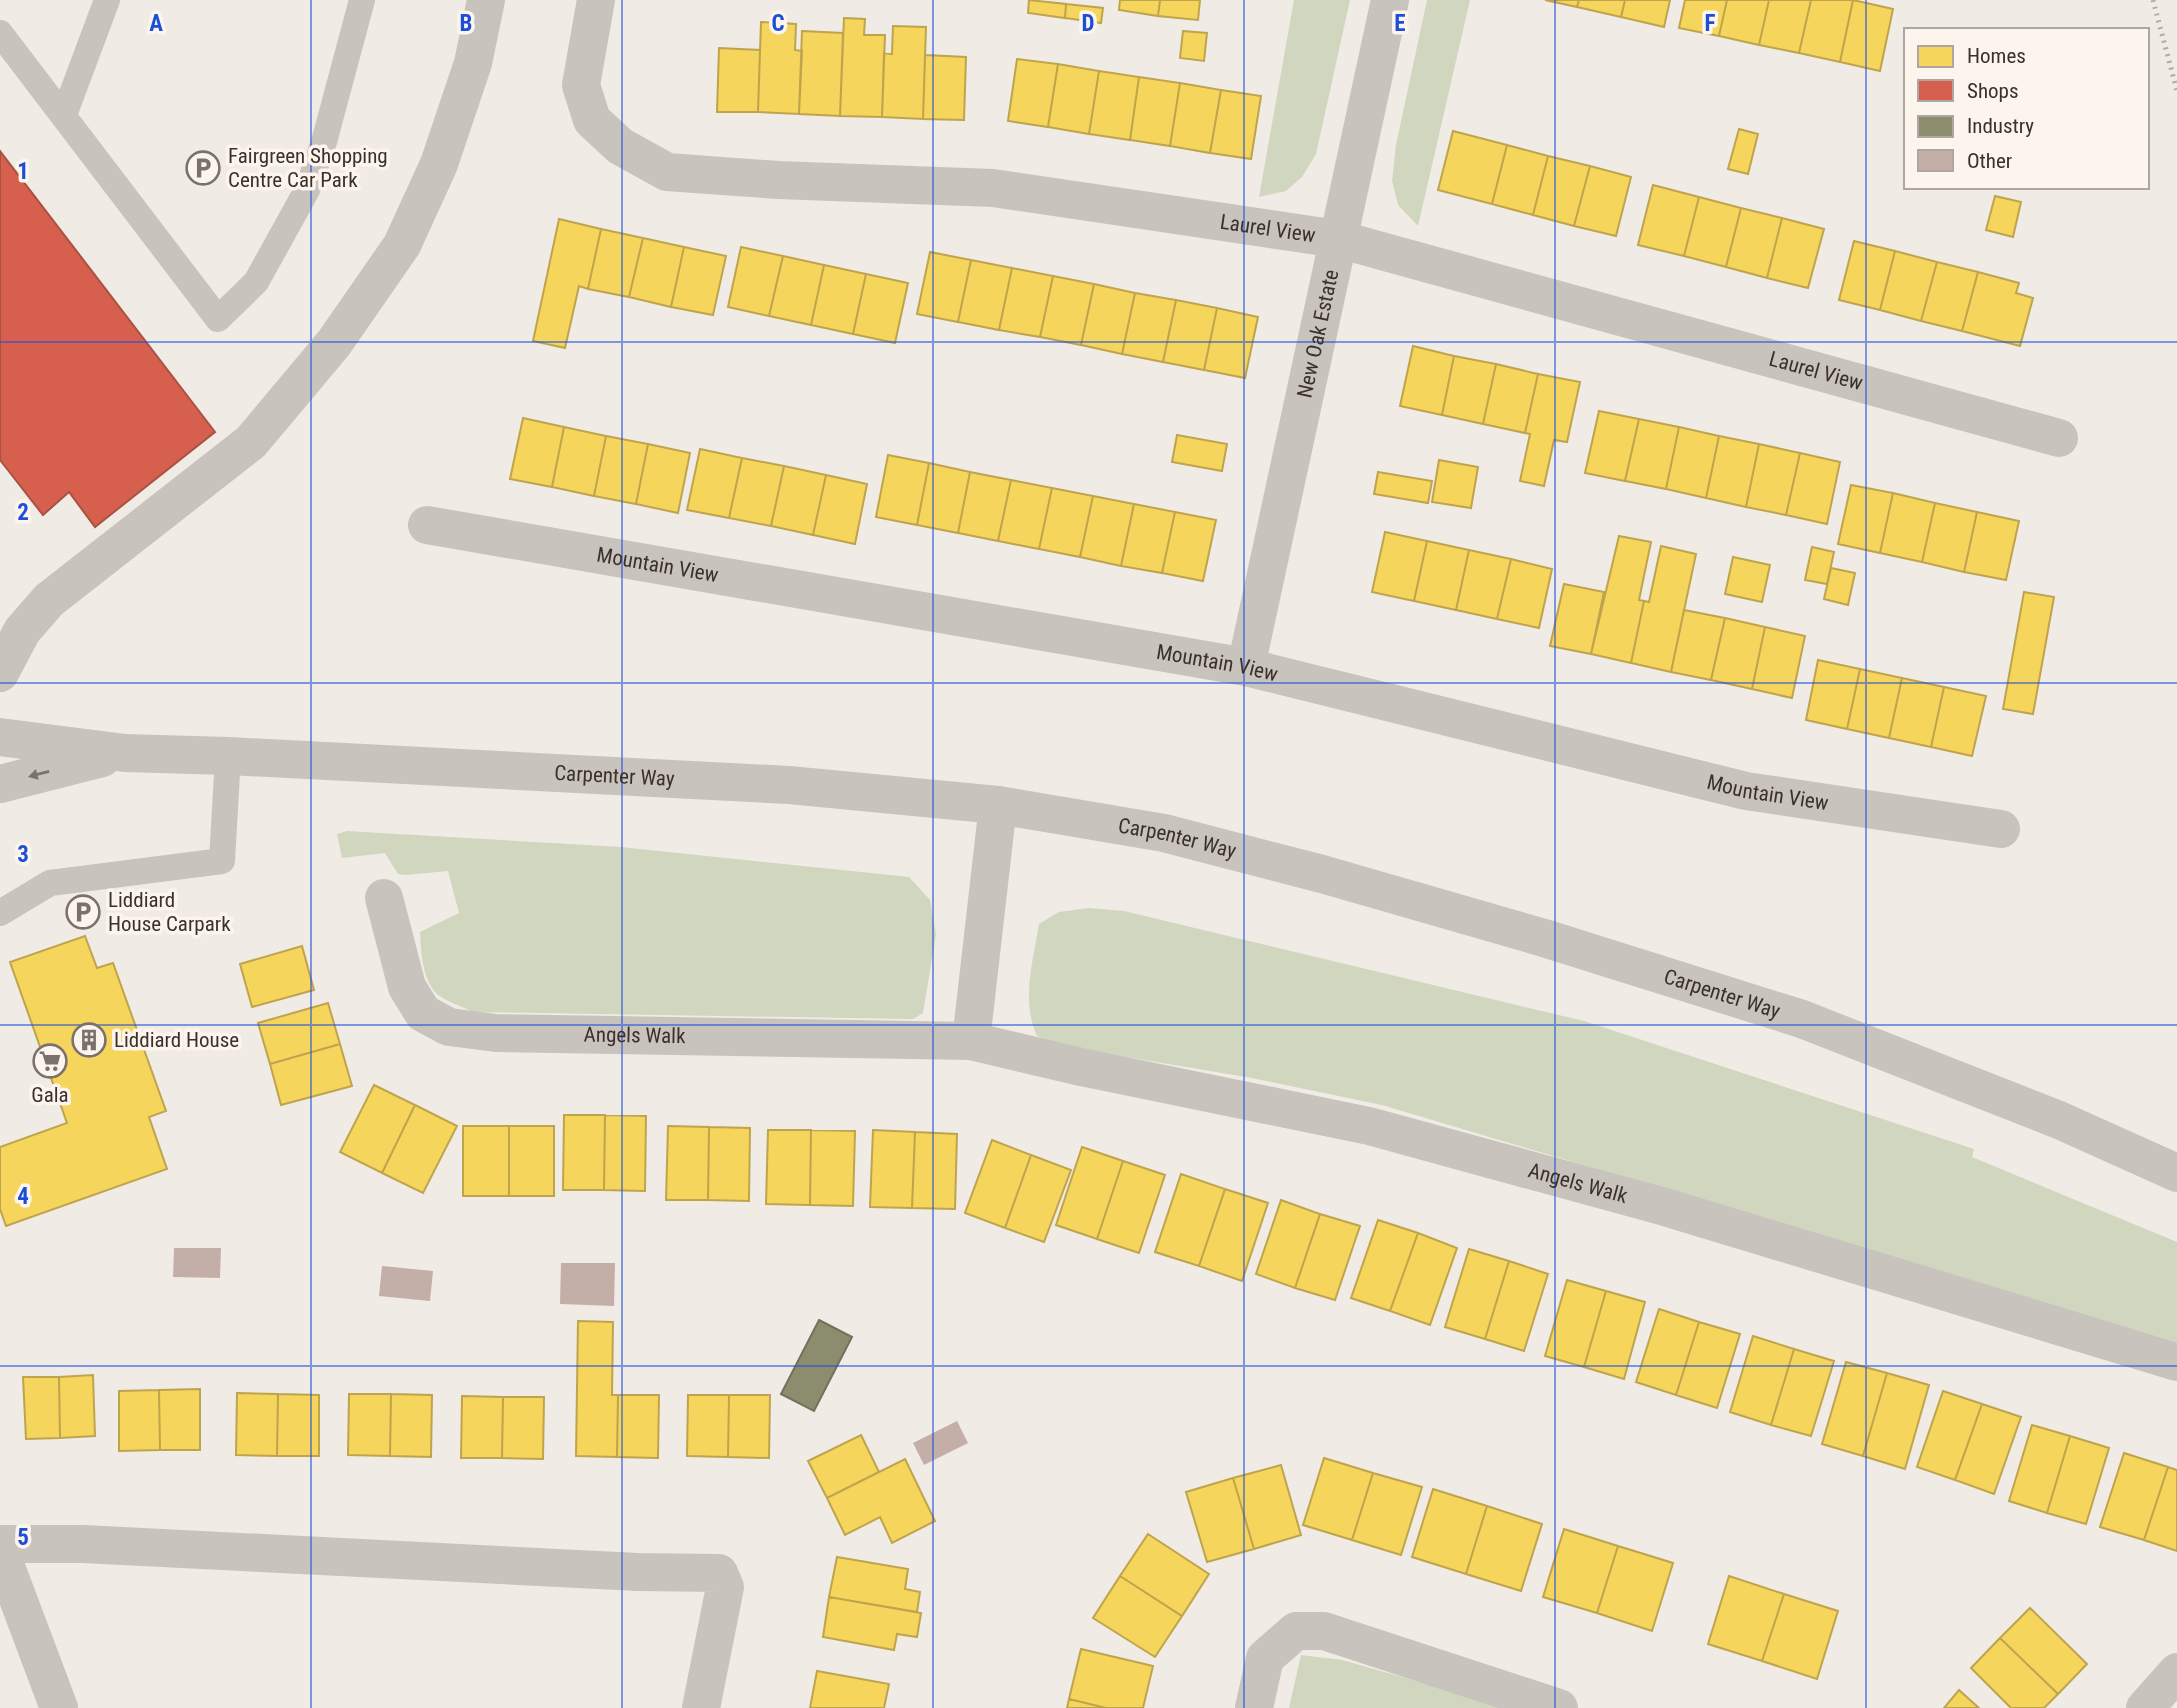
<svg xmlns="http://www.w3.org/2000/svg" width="2177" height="1708" viewBox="0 0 2177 1708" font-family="'Roboto Condensed',sans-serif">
<rect width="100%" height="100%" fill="#f0ebe5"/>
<path fill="#d1d6bf" d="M 1294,0 L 1350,0 L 1316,154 L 1302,177 L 1286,191 L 1259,197 Z
M 1427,0 L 1470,0 L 1418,226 L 1398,205 L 1392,181 L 1396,145 Z
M 347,831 L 621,847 L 909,877 L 930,900 L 936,934 L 923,1013 L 913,1019 L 473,1012 C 462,1006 444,1001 436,993 C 422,977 421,952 420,932 L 459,913 L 448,871 L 405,875 L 398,874 L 385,853 L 342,858 L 337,834 Z
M 1089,908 L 1124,911 L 1584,1021 L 1974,1149 L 1972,1157 L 2177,1242 L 2177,1342 L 1382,1105 L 1252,1078 L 1061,1046 L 1037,1036 C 1021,1001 1033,961 1039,924 L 1059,912 Z
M 1301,1655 L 1342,1660 L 1511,1708 L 1289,1708 Z"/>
<path fill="#f6d55c" stroke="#bea44d" stroke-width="2" d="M 1029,0 L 1066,4 L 1065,18 L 1028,13 Z
M 1120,0 L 1160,0 L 1158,16 L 1119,10 Z
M 1160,0 L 1200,0 L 1198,20 L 1158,16 Z
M 1545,0 L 1579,0 L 1577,7 Z
M 1579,0 L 1625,0 L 1621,17 L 1577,7 Z
M 1625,0 L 1670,0 L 1664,27 L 1621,17 Z
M 1685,0 L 1727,0 L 1719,36 L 1679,28 Z
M 1727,0 L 1769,0 L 1759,45 L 1719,36 Z
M 1769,0 L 1811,0 L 1799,53 L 1759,45 Z
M 1811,0 L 1853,0 L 1840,62 L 1799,53 Z
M 1853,0 L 1893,9 L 1880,71 L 1840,62 Z
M 1066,4 L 1103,8 L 1101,23 L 1065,18 Z
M 844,18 L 865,19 L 864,35 L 885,35 L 882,117 L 840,116 Z
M 761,22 L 796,24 L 795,50 L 802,51 L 799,114 L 758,112 Z
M 893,26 L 926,27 L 923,119 L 882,117 L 884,53 L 892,54 Z
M 802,31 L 843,33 L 840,116 L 799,114 Z
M 1183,31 L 1207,33 L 1204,61 L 1180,58 Z
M 719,48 L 760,50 L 758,112 L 717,112 Z
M 925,55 L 966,57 L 964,120 L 923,119 Z
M 1017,59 L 1058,64 L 1048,127 L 1008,121 Z
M 1058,64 L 1099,71 L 1089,134 L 1048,127 Z
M 1099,71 L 1139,77 L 1130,140 L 1089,134 Z
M 1139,77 L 1180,83 L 1170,146 L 1130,140 Z
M 1180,83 L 1221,90 L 1210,153 L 1170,146 Z
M 1221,90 L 1261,96 L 1251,159 L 1210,153 Z
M 1739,129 L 1758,134 L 1748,174 L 1728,169 Z
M 1453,131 L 1507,145 L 1492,204 L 1438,190 Z
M 1507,145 L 1548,156 L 1533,215 L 1492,204 Z
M 1548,156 L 1590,166 L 1574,226 L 1533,215 Z
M 1590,166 L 1631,177 L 1616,236 L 1574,226 Z
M 1653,185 L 1699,197 L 1684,256 L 1638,245 Z
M 1995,196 L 2021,202 L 2013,237 L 1986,230 Z
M 1699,197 L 1741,208 L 1726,267 L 1684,256 Z
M 1741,208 L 1782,218 L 1767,278 L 1726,267 Z
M 1782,218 L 1824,229 L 1808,288 L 1767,278 Z
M 559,219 L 601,229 L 588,289 L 579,286 L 565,348 L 533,341 Z
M 601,229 L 643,238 L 629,297 L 588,289 Z
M 643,238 L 684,247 L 671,307 L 629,297 Z
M 1854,241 L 1895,251 L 1880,310 L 1839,300 Z
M 684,247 L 726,256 L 713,315 L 671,307 Z
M 741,247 L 783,256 L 769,316 L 728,307 Z
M 1895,251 L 1937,262 L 1921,321 L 1880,310 Z
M 930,252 L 971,260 L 958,322 L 917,314 Z
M 783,256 L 824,265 L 811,325 L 769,316 Z
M 971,260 L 1012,268 L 999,330 L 958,322 Z
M 1937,262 L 1978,272 L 1962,331 L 1921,321 Z
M 824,265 L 866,274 L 853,334 L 811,325 Z
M 1012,268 L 1053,276 L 1040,337 L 999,330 Z
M 1978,272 L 2019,283 L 2016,293 L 2033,298 L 2020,346 L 1962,331 Z
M 866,274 L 908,283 L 895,343 L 853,334 Z
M 1053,276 L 1094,284 L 1081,345 L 1040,337 Z
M 1094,284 L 1135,293 L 1122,354 L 1081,345 Z
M 1135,293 L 1176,300 L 1163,362 L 1122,354 Z
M 1176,300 L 1217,308 L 1204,370 L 1163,362 Z
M 1217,308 L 1258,317 L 1245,378 L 1204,370 Z
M 1413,346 L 1454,356 L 1442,415 L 1400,406 Z
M 1454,356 L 1496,364 L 1483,424 L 1442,415 Z
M 1496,364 L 1538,374 L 1525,433 L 1483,424 Z
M 1538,374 L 1580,382 L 1567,442 L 1554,440 L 1544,486 L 1520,481 L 1530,434 L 1525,433 Z
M 1599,411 L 1639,419 L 1625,481 L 1585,473 Z
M 523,418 L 564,427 L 552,487 L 510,479 Z
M 1639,419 L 1679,427 L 1666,489 L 1625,481 Z
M 564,427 L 606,436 L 594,496 L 552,487 Z
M 1679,427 L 1719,436 L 1706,498 L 1666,489 Z
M 1177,435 L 1227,444 L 1222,471 L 1172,462 Z
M 606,436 L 648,444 L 636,504 L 594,496 Z
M 1719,436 L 1759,444 L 1746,507 L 1706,498 Z
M 648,444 L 690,453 L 678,513 L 636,504 Z
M 1759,444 L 1800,453 L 1786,515 L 1746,507 Z
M 700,449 L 742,458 L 729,518 L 687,510 Z
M 1800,453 L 1840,462 L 1827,524 L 1786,515 Z
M 888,455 L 929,463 L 917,525 L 876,517 Z
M 742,458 L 784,466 L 771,526 L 729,518 Z
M 1439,460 L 1478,467 L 1471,508 L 1432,502 Z
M 929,463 L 970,472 L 958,533 L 917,525 Z
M 784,466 L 826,475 L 813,535 L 771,526 Z
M 970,472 L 1011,480 L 998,541 L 958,533 Z
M 1378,472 L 1432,481 L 1428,503 L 1374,494 Z
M 826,475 L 867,484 L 855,544 L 813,535 Z
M 1011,480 L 1052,488 L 1039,549 L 998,541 Z
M 1851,485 L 1893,493 L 1880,553 L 1838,544 Z
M 1052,488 L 1093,496 L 1080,557 L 1039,549 Z
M 1893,493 L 1935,503 L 1922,562 L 1880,553 Z
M 1093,496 L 1134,504 L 1121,566 L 1080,557 Z
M 1935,503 L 1977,512 L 1964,572 L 1922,562 Z
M 1134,504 L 1175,512 L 1162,573 L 1121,566 Z
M 1175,512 L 1216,520 L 1203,581 L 1162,573 Z
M 1977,512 L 2019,521 L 2006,580 L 1964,572 Z
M 1385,532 L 1427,541 L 1414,601 L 1372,592 Z
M 1619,536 L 1651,542 L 1639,600 L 1644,601 L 1631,663 L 1591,654 Z
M 1427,541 L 1469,550 L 1456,610 L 1414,601 Z
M 1661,546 L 1696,554 L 1671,672 L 1631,663 L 1644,601 L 1649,602 Z
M 1812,547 L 1834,552 L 1827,584 L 1805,580 Z
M 1469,550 L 1511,559 L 1497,619 L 1456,610 Z
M 1733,557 L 1770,565 L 1762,602 L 1725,594 Z
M 1511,559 L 1552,569 L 1539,628 L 1497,619 Z
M 1831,568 L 1855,573 L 1848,605 L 1824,599 Z
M 1564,584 L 1604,592 L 1591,654 L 1550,646 Z
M 2024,592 L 2054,597 L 2033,714 L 2003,709 Z
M 1684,610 L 1725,618 L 1711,680 L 1671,672 Z
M 1725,618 L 1765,627 L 1752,689 L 1711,680 Z
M 1765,627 L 1805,636 L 1792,698 L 1752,689 Z
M 1818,660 L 1860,669 L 1847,729 L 1806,720 Z
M 1860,669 L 1902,678 L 1889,738 L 1847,729 Z
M 1902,678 L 1944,687 L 1931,747 L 1889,738 Z
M 1944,687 L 1986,696 L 1972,756 L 1931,747 Z
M 85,936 L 97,968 L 113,963 L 166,1111 L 149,1117 L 167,1169 L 6,1226 L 0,1209 L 0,1147 L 67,1123 L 10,962 Z
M 302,946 L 314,990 L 252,1007 L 240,964 Z
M 328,1003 L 340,1044 L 270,1064 L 258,1023 Z
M 340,1044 L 352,1086 L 281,1105 L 270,1064 Z
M 374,1085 L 415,1105 L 382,1173 L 340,1152 Z
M 415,1105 L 457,1126 L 423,1193 L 382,1173 Z
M 564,1115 L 605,1115 L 604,1190 L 563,1190 Z
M 605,1115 L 646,1116 L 645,1191 L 604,1190 Z
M 463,1126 L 509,1126 L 509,1196 L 463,1196 Z
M 509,1126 L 554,1126 L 554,1196 L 509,1196 Z
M 668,1126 L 709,1127 L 708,1200 L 666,1200 Z
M 709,1127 L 750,1128 L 749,1201 L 708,1200 Z
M 768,1130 L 811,1130 L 810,1205 L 766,1204 Z
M 811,1130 L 855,1131 L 853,1206 L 810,1205 Z
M 873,1130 L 915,1132 L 912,1208 L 870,1207 Z
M 915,1132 L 957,1134 L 955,1209 L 912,1208 Z
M 992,1140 L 1031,1155 L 1005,1228 L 965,1213 Z
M 1082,1147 L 1123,1161 L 1097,1239 L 1056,1225 Z
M 1031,1155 L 1071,1170 L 1044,1242 L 1005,1228 Z
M 1123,1161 L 1165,1175 L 1139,1253 L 1097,1239 Z
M 1181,1174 L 1225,1189 L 1199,1266 L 1155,1252 Z
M 1225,1189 L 1268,1203 L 1242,1281 L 1199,1266 Z
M 1281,1200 L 1320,1214 L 1295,1288 L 1256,1274 Z
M 1320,1214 L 1360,1226 L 1335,1300 L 1295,1288 Z
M 1378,1220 L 1418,1233 L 1390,1311 L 1351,1298 Z
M 1418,1233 L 1457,1248 L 1430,1325 L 1390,1311 Z
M 1469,1249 L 1509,1261 L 1485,1339 L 1445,1327 Z
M 1509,1261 L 1548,1274 L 1524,1351 L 1485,1339 Z
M 1567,1280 L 1606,1291 L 1584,1367 L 1545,1356 Z
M 1606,1291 L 1645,1302 L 1624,1379 L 1584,1367 Z
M 1659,1309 L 1699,1322 L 1676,1395 L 1636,1382 Z
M 578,1321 L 613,1322 L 612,1395 L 618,1395 L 617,1457 L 576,1456 Z
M 1699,1322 L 1740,1334 L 1717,1408 L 1676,1395 Z
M 1753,1336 L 1794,1349 L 1771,1425 L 1730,1412 Z
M 1794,1349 L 1834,1361 L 1811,1436 L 1771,1425 Z
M 1846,1362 L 1887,1373 L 1863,1456 L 1822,1444 Z
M 1887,1373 L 1929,1385 L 1905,1469 L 1863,1456 Z
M 93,1375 L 95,1436 L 60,1438 L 59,1377 Z
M 23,1377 L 59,1377 L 60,1438 L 26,1439 Z
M 200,1389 L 200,1450 L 160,1450 L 159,1390 Z
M 159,1390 L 160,1450 L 119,1451 L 119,1391 Z
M 1943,1391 L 1982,1404 L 1955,1480 L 1917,1467 Z
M 237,1393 L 278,1394 L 277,1456 L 236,1455 Z
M 278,1394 L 319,1395 L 319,1456 L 277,1456 Z
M 349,1394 L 391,1394 L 390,1456 L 348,1455 Z
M 391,1394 L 432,1395 L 431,1457 L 390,1456 Z
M 618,1395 L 659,1395 L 658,1458 L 617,1457 Z
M 688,1395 L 729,1395 L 728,1457 L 687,1456 Z
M 729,1395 L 770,1395 L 769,1458 L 728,1457 Z
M 462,1396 L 503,1397 L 502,1458 L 461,1458 Z
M 503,1397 L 544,1397 L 543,1459 L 502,1458 Z
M 1982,1404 L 2021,1417 L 1994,1494 L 1955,1480 Z
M 2032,1425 L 2070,1436 L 2047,1513 L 2009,1501 Z
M 861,1435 L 879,1472 L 827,1498 L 808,1461 Z
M 2070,1436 L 2109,1448 L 2086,1524 L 2047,1513 Z
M 2124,1453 L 2168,1467 L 2144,1540 L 2100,1527 Z
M 1324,1458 L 1373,1473 L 1352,1540 L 1303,1525 Z
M 905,1459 L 935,1521 L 892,1543 L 880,1517 L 845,1535 L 827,1498 Z
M 1281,1465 L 1301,1535 L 1254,1549 L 1233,1478 Z
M 2168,1467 L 2177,1470 L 2177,1551 L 2144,1540 Z
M 1373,1473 L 1422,1487 L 1401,1555 L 1352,1540 Z
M 1233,1478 L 1254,1549 L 1207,1562 L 1186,1492 Z
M 1433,1489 L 1487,1506 L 1466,1574 L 1412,1557 Z
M 1487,1506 L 1542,1524 L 1521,1591 L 1466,1574 Z
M 1564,1529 L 1618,1546 L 1597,1613 L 1543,1597 Z
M 1148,1534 L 1209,1574 L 1182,1616 L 1120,1576 Z
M 1618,1546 L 1673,1563 L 1652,1631 L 1597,1613 Z
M 837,1557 L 908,1569 L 905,1589 L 920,1592 L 917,1612 L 829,1597 Z
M 1120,1576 L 1182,1616 L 1155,1657 L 1093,1618 Z
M 1729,1576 L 1784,1594 L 1762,1661 L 1708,1644 Z
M 1784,1594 L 1838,1611 L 1817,1679 L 1762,1661 Z
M 829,1597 L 921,1613 L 917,1637 L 897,1634 L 894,1650 L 823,1637 Z
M 2030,1608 L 2087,1664 L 2058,1694 L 2000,1638 Z
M 2000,1638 L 2058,1694 L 2044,1708 L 2011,1708 L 1971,1668 Z
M 1081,1649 L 1153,1666 L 1143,1708 L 1106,1708 L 1069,1699 Z
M 817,1671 L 889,1684 L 884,1708 L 810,1708 Z
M 1959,1690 L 1979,1708 L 1944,1708 Z
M 1069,1699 L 1106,1708 L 1067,1708 Z"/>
<path fill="#d6604d" stroke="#a85243" stroke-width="2" d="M 0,151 L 215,432 L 95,527 L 69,492 L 43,515 L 0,460 Z"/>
<path fill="#8c8c6e" stroke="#74705a" stroke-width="2" d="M 819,1320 L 852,1337 L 814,1411 L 781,1394 Z"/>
<path fill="#c3afa7" d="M 174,1248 L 221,1248 L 220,1278 L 173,1277 Z
M 561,1263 L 615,1263 L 614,1306 L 560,1304 Z
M 382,1266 L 433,1271 L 430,1301 L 379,1296 Z
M 957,1421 L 968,1443 L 924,1465 L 913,1443 Z"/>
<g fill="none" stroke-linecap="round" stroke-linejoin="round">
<path stroke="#c9c3be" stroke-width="26" d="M 0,33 L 218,319 L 256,282 L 307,190 L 324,142 L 362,0
M 64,115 L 107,0
M 0,913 L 50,883 L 222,861 L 228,756"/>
<g stroke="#c9c3be" stroke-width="38">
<path id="s1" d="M 596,0 L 581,85 L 592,120 L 620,146 L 667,172 L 778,180 L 993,188 L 1338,239 L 2059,438"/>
<path id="s2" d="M 427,525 L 1246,667 L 1746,791 L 2001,829"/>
<path id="s3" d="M 1246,667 L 1390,0"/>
<path id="s4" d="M 384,898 L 407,987 L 423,1013 L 449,1027 L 496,1033 L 971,1041 L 1081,1067 L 1369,1126 L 1665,1207 L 2177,1362"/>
<path d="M 971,1041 L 998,805"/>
<path d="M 0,1544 L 83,1544 L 638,1572 L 719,1573 L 725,1587 L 701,1708"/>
<path d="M 0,1551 L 59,1708"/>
<path d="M 1254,1708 L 1265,1658 L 1296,1631 L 1324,1631 L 1559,1708"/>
<path d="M 2145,1708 L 2177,1672"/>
</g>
<g stroke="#c9c3be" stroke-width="38">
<path d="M 0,673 L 22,631 L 49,600 L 251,442 L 334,343 L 402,245 L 439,164 L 473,63 L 486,0"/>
<path id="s5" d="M 0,737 L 125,753 L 228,756 L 789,785 L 998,805 L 1164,833 L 1322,874 L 1544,938 L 1802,1019 L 2059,1120 L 2177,1173"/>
<path d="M 0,784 L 102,758"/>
</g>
<path stroke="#b1aca8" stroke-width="5" stroke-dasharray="2 5" stroke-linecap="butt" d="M 2153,0 L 2177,91"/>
</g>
<defs><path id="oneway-solid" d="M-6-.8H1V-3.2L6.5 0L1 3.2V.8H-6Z" transform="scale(1.75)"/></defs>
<use fill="#7b726d" href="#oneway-solid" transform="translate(39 774) rotate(165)"/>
<path fill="none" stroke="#1d4ed8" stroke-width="2" stroke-opacity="0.55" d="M 311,0 L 311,1708M 622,0 L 622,1708M 933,0 L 933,1708M 1244,0 L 1244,1708M 1555,0 L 1555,1708M 1866,0 L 1866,1708M 0,342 L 2177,342M 0,683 L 2177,683M 0,1025 L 2177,1025M 0,1366 L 2177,1366"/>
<defs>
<symbol id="parking-ring" viewBox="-11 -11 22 22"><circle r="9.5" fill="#fbf5ee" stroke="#7a716c" stroke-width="1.5"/><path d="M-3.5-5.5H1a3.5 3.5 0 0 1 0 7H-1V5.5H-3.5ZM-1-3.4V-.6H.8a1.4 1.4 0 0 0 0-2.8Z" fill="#7a716c"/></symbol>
<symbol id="building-ring" viewBox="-11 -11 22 22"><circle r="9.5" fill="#fbf5ee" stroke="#7a716c" stroke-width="1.5"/><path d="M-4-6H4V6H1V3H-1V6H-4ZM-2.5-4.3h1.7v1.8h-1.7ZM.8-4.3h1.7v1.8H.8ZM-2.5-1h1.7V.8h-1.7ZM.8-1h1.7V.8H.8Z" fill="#7a716c"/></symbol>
<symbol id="supermarket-ring" viewBox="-11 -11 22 22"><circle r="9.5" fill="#fbf5ee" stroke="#7a716c" stroke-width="1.5"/><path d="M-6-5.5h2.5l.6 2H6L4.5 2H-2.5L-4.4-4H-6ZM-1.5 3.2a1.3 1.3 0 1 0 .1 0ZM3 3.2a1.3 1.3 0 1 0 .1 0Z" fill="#7a716c"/></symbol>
</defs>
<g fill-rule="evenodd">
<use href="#parking-ring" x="184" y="149" width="38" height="38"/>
<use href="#parking-ring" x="64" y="893" width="38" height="38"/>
<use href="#building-ring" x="70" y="1021" width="38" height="38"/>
<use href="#supermarket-ring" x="31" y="1042" width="38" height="38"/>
</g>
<g text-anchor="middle" stroke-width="7" stroke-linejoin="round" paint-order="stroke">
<g font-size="21" fill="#3b302b" stroke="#fbf5ee" text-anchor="start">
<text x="228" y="163">Fairgreen Shopping<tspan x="228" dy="24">Centre Car Park</tspan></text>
<text x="108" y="907">Liddiard<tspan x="108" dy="24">House Carpark</tspan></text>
<text x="114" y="1047">Liddiard House</text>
<text x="50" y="1102" text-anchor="middle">Gala</text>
</g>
<g font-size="21" fill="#3b302b" stroke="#fbf5ee">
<text dy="7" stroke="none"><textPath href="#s1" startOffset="819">Laurel View</textPath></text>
<text dy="7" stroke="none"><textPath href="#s3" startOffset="341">New Oak Estate</textPath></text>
<text dy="7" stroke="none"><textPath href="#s1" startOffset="1386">Laurel View</textPath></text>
<text dy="7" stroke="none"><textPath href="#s2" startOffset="234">Mountain View</textPath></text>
<text dy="7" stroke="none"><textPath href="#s2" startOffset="802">Mountain View</textPath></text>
<text dy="7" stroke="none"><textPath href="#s5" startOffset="616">Carpenter Way</textPath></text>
<text dy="7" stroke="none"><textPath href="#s2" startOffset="1368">Mountain View</textPath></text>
<text dy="7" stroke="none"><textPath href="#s5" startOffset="1183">Carpenter Way</textPath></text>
<text dy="7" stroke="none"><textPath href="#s5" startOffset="1750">Carpenter Way</textPath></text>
<text dy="7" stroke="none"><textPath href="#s4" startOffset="338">Angels Walk</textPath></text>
<text dy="7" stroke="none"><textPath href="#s4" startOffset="1298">Angels Walk</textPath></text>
</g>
</g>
<g font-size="23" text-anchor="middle" font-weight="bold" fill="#1d4ed8" stroke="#fbf5ee" stroke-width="7" stroke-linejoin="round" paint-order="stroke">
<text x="156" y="31">A</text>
<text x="466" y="31">B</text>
<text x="778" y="31">C</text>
<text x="1088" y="31">D</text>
<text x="1400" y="31">E</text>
<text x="1710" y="31">F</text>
<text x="23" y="179">1</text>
<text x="23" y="520">2</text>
<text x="23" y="862">3</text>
<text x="23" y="1204">4</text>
<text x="23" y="1545">5</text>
</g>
<rect x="1904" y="28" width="245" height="161" fill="#fbf5ee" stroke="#aea6a0" stroke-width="2"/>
<rect x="1918" y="46" width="35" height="21" fill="#f6d55c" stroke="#aea6a0" stroke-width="2"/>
<text x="1967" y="63" font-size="21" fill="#3b302b">Homes</text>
<rect x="1918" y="80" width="35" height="21" fill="#d6604d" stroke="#aea6a0" stroke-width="2"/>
<text x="1967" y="98" font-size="21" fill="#3b302b">Shops</text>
<rect x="1918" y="116" width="35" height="21" fill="#8c8c6e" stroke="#aea6a0" stroke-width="2"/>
<text x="1967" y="133" font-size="21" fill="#3b302b">Industry</text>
<rect x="1918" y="150" width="35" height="21" fill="#c3afa7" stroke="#aea6a0" stroke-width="2"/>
<text x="1967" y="168" font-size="21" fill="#3b302b">Other</text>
</svg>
